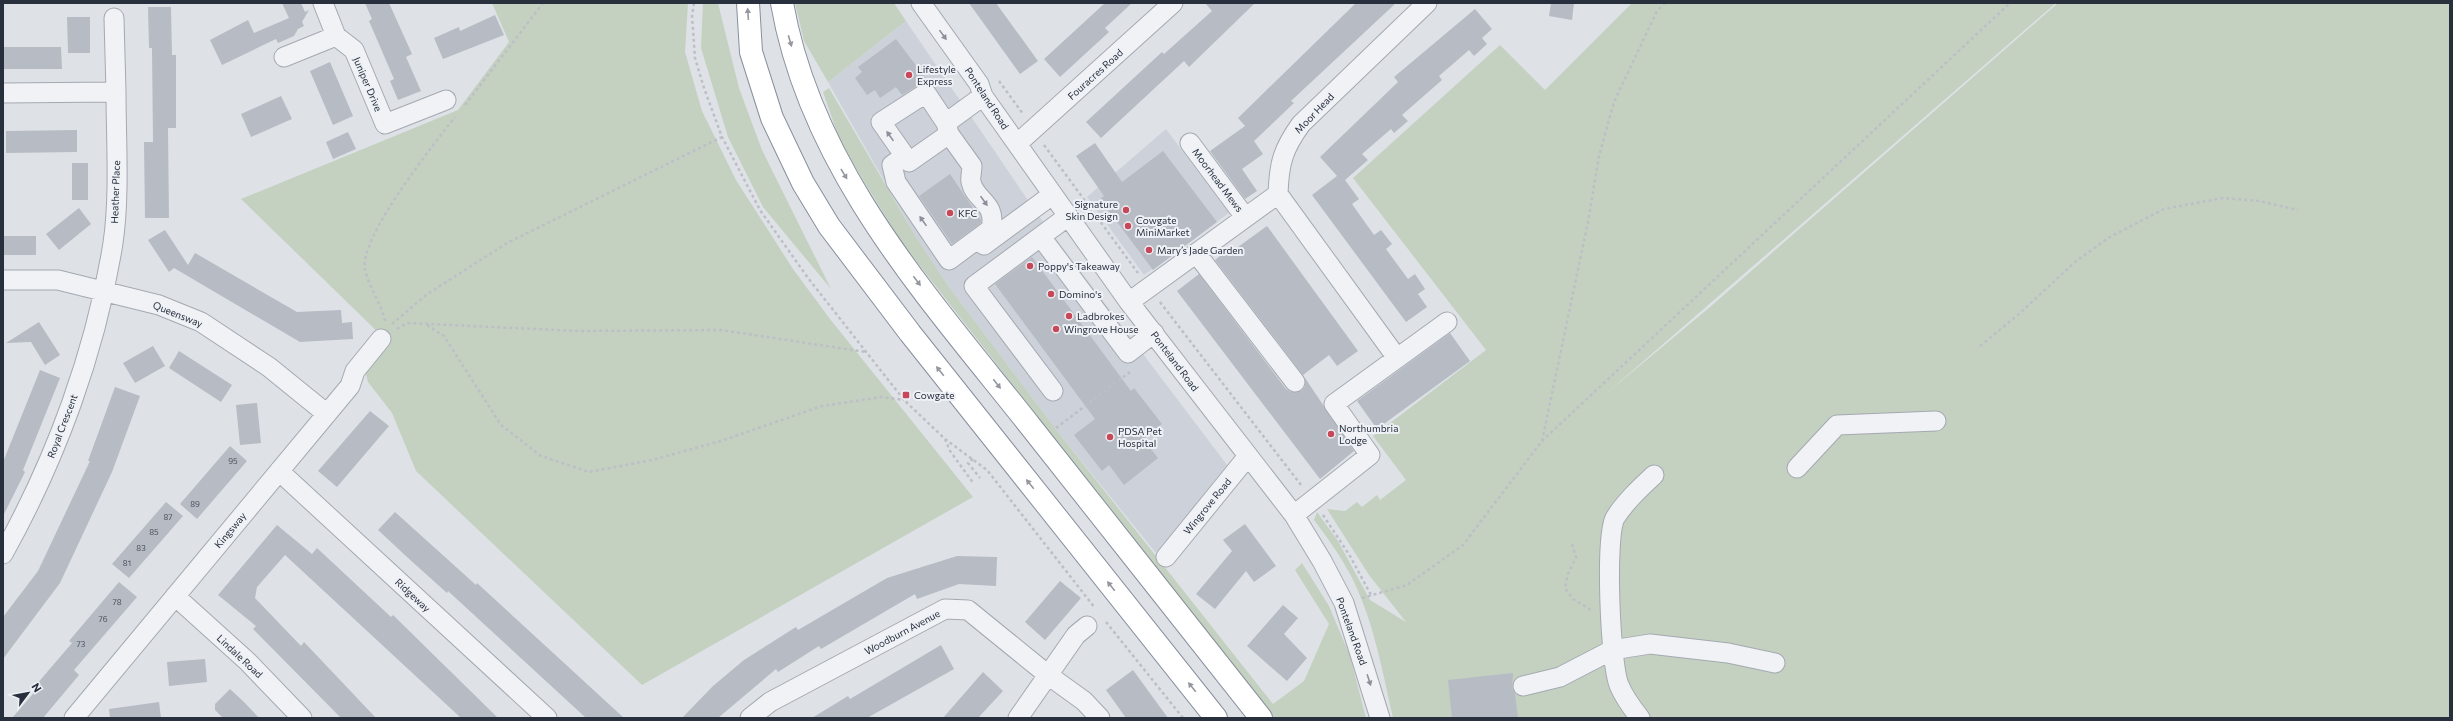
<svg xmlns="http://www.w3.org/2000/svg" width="2453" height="721" viewBox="0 0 2453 721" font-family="Commissioner,sans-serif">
<rect width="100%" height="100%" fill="#dee2e7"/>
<path fill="#cdd1d9" d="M 906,21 L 1038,215 L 1227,465 L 1156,553 L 1058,432 L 949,287 L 916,237 L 828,82 Z
M 1166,129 L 1229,213 L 1144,275 L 1087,197 Z"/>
<path fill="#c4d1c0" d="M 492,3 L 688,3 L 685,52 L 702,111 L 736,180 L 793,269 L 830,319 L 973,497 L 642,685 L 416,471 L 392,413 L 368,382 L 365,371 L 388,342 L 241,199 L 458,110 L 509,42 Z
M 703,3 L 718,3 L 739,88 L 762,150 L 831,289 L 763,207 L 728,137 L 701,48 Z
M 795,3 L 894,3 L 906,21 L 828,82 L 804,41 Z
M 1632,3 L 2056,3 L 1608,392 L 1710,307 L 2058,3 L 2450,3 L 2450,718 L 1393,718 C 1382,669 1373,618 1350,574 C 1339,554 1327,537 1314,520 L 1317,512 L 1338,541 L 1370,600 L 1406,622 L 1369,575 L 1327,509 L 1345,511 L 1357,502 L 1362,507 L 1377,495 L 1380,500 L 1406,480 L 1373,436 L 1486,350 L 1353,178 L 1500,45 L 1545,90 Z
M 829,88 L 916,237 L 949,287 L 1058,432 L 1273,704 L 1304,681 L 1329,624 L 1295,570 L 1302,563 L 1329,606 L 1350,656 L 1366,718 L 1273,718 L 902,243 L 841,144 L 823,92 Z"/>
<path fill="#b6bbc4" d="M 282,3 L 301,3 L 305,12 L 309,10 L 302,22 L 304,26 L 298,29 L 294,36 L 278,43 L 276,39 L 222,65 L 210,40 L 248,20 L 254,33 L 289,18 Z
M 365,3 L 389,3 L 412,54 L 406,57 L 421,91 L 398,100 L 390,81 L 394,79 L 369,21 L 372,19 Z
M 969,3 L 996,3 L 1038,61 L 1020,74 Z
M 1105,3 L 1132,3 L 1105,28 L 1109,32 L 1060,77 L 1044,59 Z
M 1205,3 L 1255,3 L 1189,67 L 1184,61 L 1101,138 L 1086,122 L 1162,52 L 1164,54 L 1212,11 Z
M 1356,3 L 1396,3 L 1291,101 L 1294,103 L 1254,141 L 1263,154 L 1242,169 L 1257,191 L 1245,199 L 1210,151 L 1245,126 L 1238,118 Z
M 1551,3 L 1574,3 L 1572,20 L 1549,16 Z
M 148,7 L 171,7 L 172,55 L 176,55 L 176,128 L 168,128 L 169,218 L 145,218 L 144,142 L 153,142 L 152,48 L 149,48 Z
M 1475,9 L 1492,29 L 1482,38 L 1487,44 L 1474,56 L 1469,50 L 1439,76 L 1442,80 L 1402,115 L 1408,121 L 1394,133 L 1391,129 L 1362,154 L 1368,160 L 1345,180 L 1359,199 L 1352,204 L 1374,235 L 1381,230 L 1392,244 L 1386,249 L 1408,279 L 1415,274 L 1425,289 L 1418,294 L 1427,307 L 1406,322 L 1312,195 L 1337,176 L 1320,157 L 1398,82 L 1394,77 Z
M 495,15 L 504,35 L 443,59 L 434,38 L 459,27 L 460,31 Z
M 67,17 L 90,17 L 90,53 L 68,53 Z
M 896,39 L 927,80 L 902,95 L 896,87 L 880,98 L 875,90 L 867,95 L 855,78 L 862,72 L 858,67 Z
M 3,47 L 61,47 L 62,69 L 3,69 Z
M 330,62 L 353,116 L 333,125 L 310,71 Z
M 281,96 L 292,119 L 251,137 L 241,114 Z
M 77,130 L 77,152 L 6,153 L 6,131 Z
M 348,132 L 356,149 L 333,159 L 326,142 Z
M 1095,143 L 1122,182 L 1163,151 L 1217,222 L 1153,270 L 1100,199 L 1104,196 L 1076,156 Z
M 72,163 L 88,163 L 88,200 L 72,200 Z
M 950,174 L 981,220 L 981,223 L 952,244 L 919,196 Z
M 79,208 L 91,224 L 59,250 L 46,234 Z
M 1267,226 L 1358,351 L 1337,366 L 1329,355 L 1303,375 L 1215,260 L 1225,252 L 1227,255 Z
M 165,230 L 188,265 L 195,253 L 297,312 L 341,310 L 342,323 L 352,322 L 353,339 L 300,342 L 174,268 L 169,272 L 148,240 Z
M 3,236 L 36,236 L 36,255 L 3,255 Z
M 1032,257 L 1131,391 L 1134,388 L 1162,424 L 1143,439 L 1158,458 L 1124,485 L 1109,465 L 1102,471 L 1074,435 L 1095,419 L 995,284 Z
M 1199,274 L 1286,389 L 1291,392 L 1301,391 L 1305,386 L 1305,378 L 1354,451 L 1320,479 L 1177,291 Z
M 39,322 L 60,355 L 45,365 L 31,342 L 6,343 Z
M 1450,333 L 1470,361 L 1377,429 L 1357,401 Z
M 153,346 L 165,366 L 135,383 L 123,363 Z
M 179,351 L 232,385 L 221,402 L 169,368 Z
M 40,370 L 60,378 L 23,470 L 25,472 L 3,516 L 3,462 Z
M 115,387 L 140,396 L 112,472 L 60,583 L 3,659 L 3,617 L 38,571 L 90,461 L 88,461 Z
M 257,403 L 261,443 L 240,445 L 236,405 Z
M 370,411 L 389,426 L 337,487 L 318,471 Z
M 230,446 L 247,461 L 197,519 L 180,504 Z
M 166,502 L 183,516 L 129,578 L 112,564 Z
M 395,512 L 476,585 L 477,583 L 624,718 L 586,718 L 448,591 L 447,593 L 407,557 L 378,530 Z
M 1245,524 L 1276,566 L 1254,582 L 1246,571 L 1215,609 L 1196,594 L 1232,551 L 1223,540 Z
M 277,525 L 312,554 L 317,548 L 391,617 L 393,615 L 498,718 L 461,718 L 285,555 L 257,587 L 255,598 L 301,646 L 304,642 L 376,718 L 341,718 L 253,629 L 256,626 L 218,595 Z
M 957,556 L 997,557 L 996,586 L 959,584 L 917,599 L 915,594 L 821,649 L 819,646 L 778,672 L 776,669 L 718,718 L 682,718 L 713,686 L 744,660 L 796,627 L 798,630 L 887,578 Z
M 1060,581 L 1081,598 L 1045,640 L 1025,622 Z
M 119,582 L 137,597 L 74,670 L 79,675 L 43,718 L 12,718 L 39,687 L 36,685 L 72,643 L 69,641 Z
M 1283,605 L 1298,618 L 1284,634 L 1307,658 L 1287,681 L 1247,646 Z
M 941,645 L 954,669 L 867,718 L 812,718 L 848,696 L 850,699 Z
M 205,659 L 207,682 L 169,686 L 167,662 Z
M 1133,670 L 1168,718 L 1126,718 L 1106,690 Z
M 983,672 L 1003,691 L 978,718 L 943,718 Z
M 1513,673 L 1512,688 L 1515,694 L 1518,718 L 1452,718 L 1448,680 Z
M 230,689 L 244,702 L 259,718 L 223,718 L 215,710 L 215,704 Z
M 159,702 L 161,718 L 110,718 L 109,709 Z"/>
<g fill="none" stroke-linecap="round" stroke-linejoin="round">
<defs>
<path id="minor" d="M 323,3 L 336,36 L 354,50 L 385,124 L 446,100
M 921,3 L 979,84 L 983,96 L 1129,302 L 1294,515 L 1322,561 L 1344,603 L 1380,718
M 114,18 L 116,92
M 284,57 L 336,36
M 3,93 L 116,92 C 116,139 120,196 113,243 C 96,351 56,459 3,554
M 946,123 L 926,93 L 881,122 L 909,162 L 949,134
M 1190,143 L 1245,217
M 1017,144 L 1173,3
M 904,156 L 892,165 L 896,182 L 949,260 L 991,229 C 997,202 975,201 971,182 C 970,178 972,171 972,166 L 949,134 L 946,123 L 983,96
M 1278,194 L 1397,358
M 1041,237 L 1128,353 L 1154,333
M 984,245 L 1052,195
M 1196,253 L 1295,382
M 3,280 L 58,280 L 159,305 L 201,322 L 269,367 L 327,414
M 1129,302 L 1278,194 C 1279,163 1283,149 1301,124 L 1427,3
M 1053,391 L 974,286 L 1067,217
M 1797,468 L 1837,425 L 1936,421
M 279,471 L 547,718
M 1294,515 L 1370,455 L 1334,404 L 1447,322
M 1166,557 L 1248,456
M 175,596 L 247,661 L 302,718
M 1523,686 L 1560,677 L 1612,650 L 1650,644 L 1728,653 L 1775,663
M 74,718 L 350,386 L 355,371 L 381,339
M 750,718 L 770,702 L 945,609 L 968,610 L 1048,675 L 1084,701 L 1100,718
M 1018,718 L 1076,635 L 1087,626
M 1640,718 C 1632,708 1624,697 1619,685 C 1610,662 1605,538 1615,518 C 1625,502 1640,488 1654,475"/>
<path id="highway" d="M 748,3 L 751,52 L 772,118 L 803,183 L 829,226 L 910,333 L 1216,718
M 782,3 C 811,170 929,298 1031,427 C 1108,524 1184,621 1261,718"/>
</defs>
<use href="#minor" stroke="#a4a9b1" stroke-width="21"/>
<use href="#highway" stroke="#878f9d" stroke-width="24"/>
<path stroke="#bdbfc6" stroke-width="2.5" stroke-dasharray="3 3" stroke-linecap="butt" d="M 694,3 L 692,16 L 695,58 L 704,88 L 722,137 L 760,210 L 808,278 L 904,400 L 945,439 L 987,470 L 1095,608
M 999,81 L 1023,114
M 465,105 L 543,3
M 1044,145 L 1138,273
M 1160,302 L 1301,485
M 385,321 C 381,303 369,287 365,270 C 358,238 435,143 455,117
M 392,324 L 426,295 L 507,243 L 722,137
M 427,325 L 444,336 L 501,425 L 541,456 L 589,472 L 652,460 L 721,441 L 822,406 L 882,397 L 904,400
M 397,329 L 407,323 L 578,331 L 721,330 L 866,352
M 1980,346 L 2019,314 L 2076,261 L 2110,237 L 2164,209 L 2223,198 L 2259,201 L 2298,210
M 1056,428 L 1130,372
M 945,439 L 950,451 L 974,484
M 1542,441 L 1588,222 L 1599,156 L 1614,102 L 1657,11 L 1665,3
M 973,459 L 968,463 L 980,478
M 1323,515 L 1350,556 L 1371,595
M 1572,544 L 1576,557 L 1568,574 L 1565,588 L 1573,599 L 1591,610
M 1362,598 L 1407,585 L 1463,545 L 1542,441 L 2010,3
M 1106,622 L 1183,718"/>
<use href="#minor" stroke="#f1f2f6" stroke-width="19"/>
<use href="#highway" stroke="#fff" stroke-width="22"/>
</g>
<defs><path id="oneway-solid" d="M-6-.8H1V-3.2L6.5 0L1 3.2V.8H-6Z"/></defs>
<g fill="#94979e">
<use href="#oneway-solid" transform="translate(748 14) rotate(-94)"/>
<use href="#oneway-solid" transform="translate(790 41) rotate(74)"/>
<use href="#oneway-solid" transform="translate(844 174) rotate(59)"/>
<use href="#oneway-solid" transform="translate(917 281) rotate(53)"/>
<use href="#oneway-solid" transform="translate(940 371) rotate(-129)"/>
<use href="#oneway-solid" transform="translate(997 384) rotate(52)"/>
<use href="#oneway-solid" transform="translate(1030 484) rotate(-129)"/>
<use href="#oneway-solid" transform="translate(1111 586) rotate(-129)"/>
<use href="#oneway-solid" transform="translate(1192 687) rotate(-129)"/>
</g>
<g fill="#8c909a">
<use href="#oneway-solid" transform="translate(943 35) rotate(54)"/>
<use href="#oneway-solid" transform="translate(890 136) rotate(-125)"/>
<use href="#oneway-solid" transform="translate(984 201) rotate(55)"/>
<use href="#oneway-solid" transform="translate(923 221) rotate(-125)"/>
<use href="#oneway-solid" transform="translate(1369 680) rotate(72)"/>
</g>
<g fill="#c74959" stroke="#eef1f5" stroke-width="1.5">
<circle cx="909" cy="75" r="4"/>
<circle cx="1126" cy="210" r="4"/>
<circle cx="950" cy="213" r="4"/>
<circle cx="1128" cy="226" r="4"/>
<circle cx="1149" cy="250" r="4"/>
<circle cx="1030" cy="266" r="4"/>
<circle cx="1051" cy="294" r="4"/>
<circle cx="1069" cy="316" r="4"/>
<circle cx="1056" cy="329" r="4"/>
<rect x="902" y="391" width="8" height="8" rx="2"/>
<circle cx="1331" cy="434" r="4"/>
<circle cx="1110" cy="437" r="4"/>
</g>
<g text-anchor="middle" stroke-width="4" stroke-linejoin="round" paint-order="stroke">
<g font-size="8" fill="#4c525f">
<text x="233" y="464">95</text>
<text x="195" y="507">89</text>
<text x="168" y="520">87</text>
<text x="154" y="535">85</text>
<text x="141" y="551">83</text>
<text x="127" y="566">81</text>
<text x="117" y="605">78</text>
<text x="103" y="622">76</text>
<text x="81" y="647">73</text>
</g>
<g font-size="10" fill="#282f3d" stroke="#eef1f5" text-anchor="start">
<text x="917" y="73">Lifestyle<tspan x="917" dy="12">Express</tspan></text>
<text x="1118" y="208" text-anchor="end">Signature<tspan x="1118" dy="12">Skin Design</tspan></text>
<text x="958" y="217">KFC</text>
<text x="1136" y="224">Cowgate<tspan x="1136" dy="12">MiniMarket</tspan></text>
<text x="1157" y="254">Mary’s Jade Garden</text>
<text x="1038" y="270">Poppy's Takeaway</text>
<text x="1059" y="298">Domino's</text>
<text x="1077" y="320">Ladbrokes</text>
<text x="1064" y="333">Wingrove House</text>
<text x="914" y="399">Cowgate</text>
<text x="1339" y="432">Northumbria<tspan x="1339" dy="12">Lodge</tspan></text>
<text x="1118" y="435">PDSA Pet<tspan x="1118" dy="12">Hospital</tspan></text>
</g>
<g font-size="10" fill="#282f3d" stroke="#eef1f5">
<text transform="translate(1095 74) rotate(-42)" y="4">Fouracres Road</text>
<text transform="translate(368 84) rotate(67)" y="4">Juniper Drive</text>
<text transform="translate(987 98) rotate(57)" y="4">Ponteland Road</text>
<text transform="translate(1314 113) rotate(-46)" y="4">Moor Head</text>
<text transform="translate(1218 180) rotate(53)" y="4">Moorhead Mews</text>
<text transform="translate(115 192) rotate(-88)" y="4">Heather Place</text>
<text transform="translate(178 314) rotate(22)" y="4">Queensway</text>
<text transform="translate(1175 361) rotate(53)" y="4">Ponteland Road</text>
<text transform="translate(62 426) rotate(-69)" y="4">Royal Crescent</text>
<text transform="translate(1207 506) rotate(-51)" y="4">Wingrove Road</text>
<text transform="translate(230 530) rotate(-50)" y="4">Kingsway</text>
<text transform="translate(413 595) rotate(43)" y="4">Ridgeway</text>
<text transform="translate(1352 631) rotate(70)" y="4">Ponteland Road</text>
<text transform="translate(902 632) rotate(-28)" y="4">Woodburn Avenue</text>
<text transform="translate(240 656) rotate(43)" y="4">Lindale Road</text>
</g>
</g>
<rect width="2453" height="721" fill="none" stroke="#282f3d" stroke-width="8"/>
<g transform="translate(28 693) rotate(58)" stroke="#eef1f5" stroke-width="3" paint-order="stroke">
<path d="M0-3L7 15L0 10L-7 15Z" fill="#282f3d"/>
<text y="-6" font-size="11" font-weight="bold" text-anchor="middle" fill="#282f3d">N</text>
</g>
</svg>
